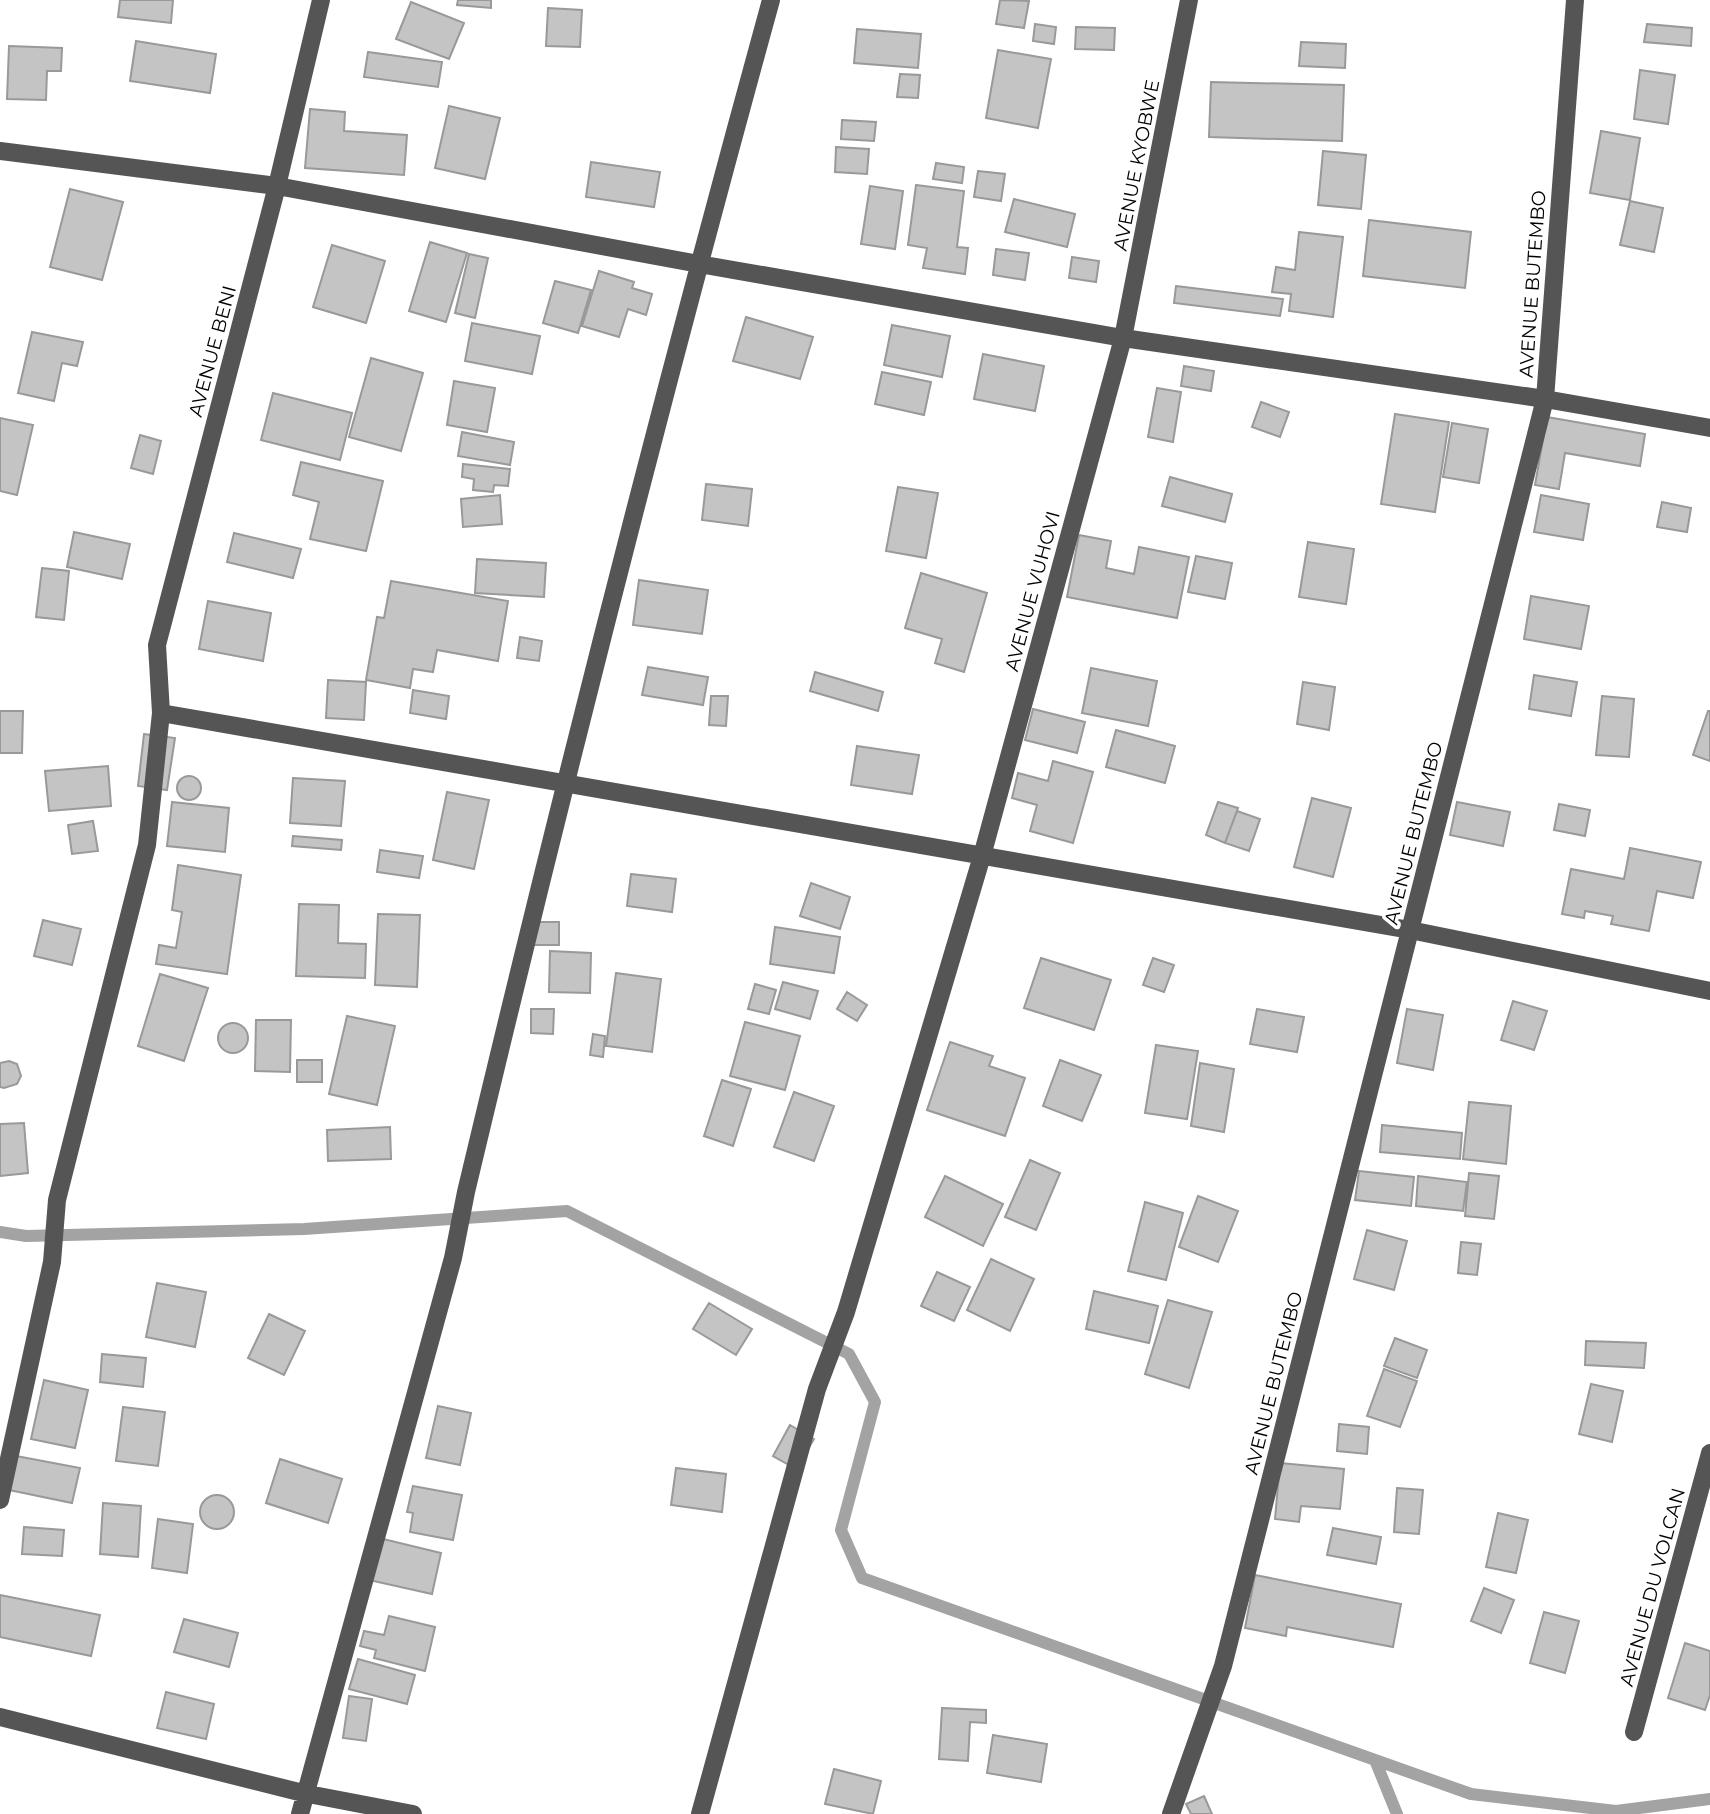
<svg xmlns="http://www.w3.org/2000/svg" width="1710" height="1814" viewBox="0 0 1710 1814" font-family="Montserrat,sans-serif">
<rect width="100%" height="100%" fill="#fff"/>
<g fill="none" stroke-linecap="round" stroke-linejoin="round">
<path stroke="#a3a3a3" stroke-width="12" d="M 0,1232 L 26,1236 L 304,1229 L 567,1211 L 849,1354 L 875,1402 L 841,1530 L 862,1578 L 1471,1794 L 1616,1811 L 1710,1799
M 1375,1760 L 1397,1814"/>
</g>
<path fill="#c4c4c4" stroke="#999" stroke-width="2" d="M 120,0 L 173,0 L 171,23 L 118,17 Z
M 458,0 L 491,0 L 491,8 L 457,5 Z
M 1000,0 L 1029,1 L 1024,28 L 996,24 Z
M 411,2 L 464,23 L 449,59 L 396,39 Z
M 548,8 L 582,10 L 580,47 L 546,46 Z
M 1035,24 L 1056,27 L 1054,44 L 1033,41 Z
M 1647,24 L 1692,28 L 1691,46 L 1644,42 Z
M 1076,27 L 1115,28 L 1114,50 L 1075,49 Z
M 857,29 L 921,34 L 918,68 L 854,63 Z
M 136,41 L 216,54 L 210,93 L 130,81 Z
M 1301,42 L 1346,44 L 1345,68 L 1299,66 Z
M 9,46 L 62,48 L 61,71 L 47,71 L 46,100 L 7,99 Z
M 998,50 L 1051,59 L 1038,128 L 986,118 Z
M 368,52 L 442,62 L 438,87 L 364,77 Z
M 1640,70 L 1675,75 L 1668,124 L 1634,119 Z
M 900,74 L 920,75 L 918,98 L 897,97 Z
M 1211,82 L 1344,85 L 1342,141 L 1209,137 Z
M 449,106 L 500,118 L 485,179 L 435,168 Z
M 310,109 L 345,112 L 344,131 L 407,135 L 404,175 L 305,168 Z
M 842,120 L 876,122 L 874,141 L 841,139 Z
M 1601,131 L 1640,138 L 1630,200 L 1590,193 Z
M 836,147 L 869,149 L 867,174 L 835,172 Z
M 1323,151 L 1366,155 L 1361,209 L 1318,205 Z
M 591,162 L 660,172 L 654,207 L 586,197 Z
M 936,163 L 964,167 L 962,183 L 933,179 Z
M 978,171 L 1005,174 L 1001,201 L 974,197 Z
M 916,185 L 964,191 L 957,247 L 968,248 L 965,274 L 923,268 L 927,248 L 908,245 Z
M 870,186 L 903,191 L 895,249 L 861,244 Z
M 70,189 L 123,202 L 102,280 L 50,267 Z
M 1014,199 L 1075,214 L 1067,247 L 1005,232 Z
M 1630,201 L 1663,208 L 1654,252 L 1620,245 Z
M 1369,220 L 1471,232 L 1465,288 L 1363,276 Z
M 1299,232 L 1343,237 L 1333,317 L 1289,311 L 1291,294 L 1272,292 L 1276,267 L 1295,270 Z
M 430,242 L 467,253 L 446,322 L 409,311 Z
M 332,245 L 385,261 L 366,323 L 313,307 Z
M 996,249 L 1029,253 L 1025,280 L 993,275 Z
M 469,254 L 488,258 L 475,318 L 455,313 Z
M 1072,257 L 1099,261 L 1096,282 L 1069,278 Z
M 599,271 L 634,282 L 632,288 L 652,294 L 646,315 L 628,309 L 619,337 L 582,326 Z
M 555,281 L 591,290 L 578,333 L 543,323 Z
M 1176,286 L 1283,299 L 1280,316 L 1174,303 Z
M 746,317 L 813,337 L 800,379 L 733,361 Z
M 472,323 L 540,336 L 532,374 L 465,361 Z
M 892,325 L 950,336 L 942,377 L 884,365 Z
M 32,332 L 83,342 L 77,366 L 62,363 L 54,401 L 18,393 Z
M 983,354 L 1044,366 L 1035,411 L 974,399 Z
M 371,358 L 423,373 L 401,451 L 349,437 Z
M 1184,366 L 1214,371 L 1211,391 L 1181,386 Z
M 882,372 L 931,382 L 924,415 L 875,404 Z
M 454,381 L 495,388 L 487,432 L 447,425 Z
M 1157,388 L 1181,392 L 1173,442 L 1148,437 Z
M 273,393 L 352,413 L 340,460 L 261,440 Z
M 1261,402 L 1289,412 L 1280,437 L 1252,427 Z
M 1395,414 L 1449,422 L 1435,512 L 1381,504 Z
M 1547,417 L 1645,434 L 1640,466 L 1565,453 L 1559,489 L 1535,485 Z
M 0,418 L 33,425 L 17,495 L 0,491 Z
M 1452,423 L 1488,429 L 1479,483 L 1443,477 Z
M 462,432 L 514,442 L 510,465 L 458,456 Z
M 140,435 L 161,441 L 153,474 L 131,468 Z
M 301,462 L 383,481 L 366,551 L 310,539 L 319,502 L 293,495 Z
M 463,464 L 510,469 L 508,486 L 494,485 L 493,492 L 473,490 L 474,479 L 462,477 Z
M 1170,477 L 1232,494 L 1225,522 L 1162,506 Z
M 706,484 L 752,489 L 748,526 L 702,520 Z
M 898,487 L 938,493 L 926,558 L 886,551 Z
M 500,495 L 502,524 L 463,527 L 461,499 Z
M 1541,495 L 1589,504 L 1583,540 L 1534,532 Z
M 1662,502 L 1691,508 L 1687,532 L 1657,527 Z
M 74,532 L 130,544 L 122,579 L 67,567 Z
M 234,533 L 301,549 L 293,578 L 227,562 Z
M 1079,535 L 1111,541 L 1106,568 L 1134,574 L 1139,547 L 1189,557 L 1177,618 L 1067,597 Z
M 1308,542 L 1354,549 L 1346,604 L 1299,597 Z
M 1196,556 L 1232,563 L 1225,599 L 1188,592 Z
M 477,559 L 546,563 L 544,597 L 475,593 Z
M 42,568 L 69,571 L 64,620 L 36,617 Z
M 921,573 L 987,593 L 964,672 L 935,663 L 942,639 L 905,628 Z
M 639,580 L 708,590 L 702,634 L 633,625 Z
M 391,581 L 508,601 L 498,661 L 437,650 L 433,672 L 413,669 L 410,688 L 366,680 L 377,617 L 384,618 Z
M 1531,596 L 1589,606 L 1581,649 L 1524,639 Z
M 208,601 L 271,613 L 263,661 L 199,649 Z
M 520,637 L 542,641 L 539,661 L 517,658 Z
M 648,667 L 708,677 L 703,705 L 642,695 Z
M 1091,668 L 1157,681 L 1148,726 L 1082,713 Z
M 815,672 L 883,692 L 878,711 L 810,691 Z
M 1534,675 L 1577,682 L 1571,716 L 1529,709 Z
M 328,680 L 366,682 L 364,720 L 326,718 Z
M 1303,682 L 1335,687 L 1329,730 L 1297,724 Z
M 413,690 L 449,696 L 446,719 L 410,713 Z
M 711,696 L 728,696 L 726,726 L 709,725 Z
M 1602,696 L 1634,699 L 1629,757 L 1596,755 Z
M 1033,709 L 1085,722 L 1077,753 L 1025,740 Z
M 0,711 L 23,711 L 22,753 L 0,753 Z
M 1708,711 L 1710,711 L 1710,761 L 1693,755 Z
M 1116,730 L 1175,746 L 1165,783 L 1106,767 Z
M 144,734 L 175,738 L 167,790 L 138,786 Z
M 857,746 L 919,755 L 912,794 L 851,785 Z
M 1053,761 L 1093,772 L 1073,843 L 1030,831 L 1037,805 L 1012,798 L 1018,773 L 1048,781 Z
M 108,766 L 111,806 L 49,811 L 45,771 Z
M177 788a12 12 0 1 1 24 0a12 12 0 1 1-24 0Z
M 293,778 L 345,781 L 341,826 L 290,823 Z
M 447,792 L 489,800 L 474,869 L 433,860 Z
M 1312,798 L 1351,808 L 1333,877 L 1294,867 Z
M 172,802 L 229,808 L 225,852 L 167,846 Z
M 1218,802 L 1238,808 L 1225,843 L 1206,835 Z
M 1457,802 L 1510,812 L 1503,846 L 1450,835 Z
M 1559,804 L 1590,810 L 1585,836 L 1554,830 Z
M 1237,811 L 1260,819 L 1249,851 L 1225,843 Z
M 93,821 L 98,851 L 72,854 L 68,825 Z
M 293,836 L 342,840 L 341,850 L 292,846 Z
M 1630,848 L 1701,862 L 1693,898 L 1657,891 L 1649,931 L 1611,924 L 1613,916 L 1585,911 L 1584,918 L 1562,914 L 1571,869 L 1624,879 Z
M 380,850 L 423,856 L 419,878 L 377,872 Z
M 178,865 L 241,875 L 227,974 L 156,964 L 159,945 L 176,948 L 182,912 L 172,910 Z
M 631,874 L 676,879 L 672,912 L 627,906 Z
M 811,883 L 850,897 L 840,929 L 800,916 Z
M 299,904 L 339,905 L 338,943 L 366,944 L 365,978 L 296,976 Z
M 378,914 L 420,915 L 417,987 L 375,985 Z
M 43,920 L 81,929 L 72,965 L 34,956 Z
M 534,922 L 559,922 L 559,945 L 533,945 Z
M 775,927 L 840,937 L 834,973 L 770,964 Z
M 550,951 L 591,953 L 590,993 L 549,992 Z
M 1041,958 L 1111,980 L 1094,1030 L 1024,1008 Z
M 1153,958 L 1174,965 L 1164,992 L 1143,985 Z
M 616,973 L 661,979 L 652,1052 L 606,1046 Z
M 160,974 L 208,988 L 184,1061 L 138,1046 Z
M 783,982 L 818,991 L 810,1019 L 775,1009 Z
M 755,984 L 776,990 L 769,1014 L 748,1009 Z
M 847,992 L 867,1005 L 857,1021 L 837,1009 Z
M 1513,1001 L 1547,1011 L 1534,1050 L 1501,1040 Z
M 531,1009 L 554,1009 L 553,1034 L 531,1033 Z
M 1257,1009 L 1304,1017 L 1297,1052 L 1250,1044 Z
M 1407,1009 L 1443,1015 L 1433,1070 L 1397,1063 Z
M 347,1016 L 395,1026 L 377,1105 L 329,1094 Z
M 256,1020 L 291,1020 L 290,1072 L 255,1071 Z
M 745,1022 L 800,1036 L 785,1090 L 730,1076 Z
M218 1038a15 15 0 1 1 30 0a15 15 0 1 1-30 0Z
M 593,1034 L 605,1036 L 603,1057 L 590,1055 Z
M 950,1042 L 993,1056 L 989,1066 L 1025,1078 L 1005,1136 L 927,1110 Z
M 1156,1045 L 1198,1051 L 1187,1119 L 1145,1113 Z
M 297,1060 L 322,1060 L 322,1082 L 297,1082 Z
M 1060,1060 L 1101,1075 L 1082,1121 L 1043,1106 Z
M 9,1061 L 17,1064 L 21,1076 L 17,1084 L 4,1088 L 0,1087 L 0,1063 Z
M 1200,1063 L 1234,1069 L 1224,1132 L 1191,1126 Z
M 722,1080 L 751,1089 L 733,1146 L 704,1136 Z
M 794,1092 L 834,1106 L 814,1161 L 774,1147 Z
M 1469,1102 L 1511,1106 L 1506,1164 L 1463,1159 Z
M 24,1123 L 28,1173 L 0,1176 L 0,1124 Z
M 1382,1125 L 1462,1133 L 1460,1159 L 1380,1152 Z
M 390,1127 L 391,1159 L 328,1161 L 327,1130 Z
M 1030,1160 L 1060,1173 L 1036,1230 L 1005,1217 Z
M 1359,1171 L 1414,1177 L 1411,1206 L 1355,1200 Z
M 1469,1173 L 1499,1176 L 1494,1219 L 1465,1216 Z
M 945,1176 L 1003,1204 L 983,1246 L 925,1217 Z
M 1418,1176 L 1467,1182 L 1463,1211 L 1416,1206 Z
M 1198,1196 L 1238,1211 L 1218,1262 L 1179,1247 Z
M 1145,1202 L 1183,1213 L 1166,1280 L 1128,1271 Z
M 1367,1230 L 1407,1241 L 1394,1290 L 1354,1279 Z
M 1461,1242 L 1481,1244 L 1477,1275 L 1458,1273 Z
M 991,1259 L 1034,1279 L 1010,1331 L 967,1310 Z
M 937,1272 L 970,1287 L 954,1321 L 921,1306 Z
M 157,1283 L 206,1292 L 195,1347 L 146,1337 Z
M 1094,1291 L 1158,1306 L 1149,1343 L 1086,1329 Z
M 1168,1300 L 1212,1312 L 1189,1388 L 1145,1374 Z
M 709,1303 L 752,1329 L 736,1355 L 693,1329 Z
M 269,1314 L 305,1331 L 284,1375 L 248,1358 Z
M 1395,1338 L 1427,1350 L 1417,1378 L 1384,1366 Z
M 1586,1341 L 1646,1343 L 1644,1368 L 1585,1365 Z
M 102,1354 L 146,1358 L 143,1387 L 100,1382 Z
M 1384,1369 L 1417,1381 L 1400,1427 L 1367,1416 Z
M 44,1380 L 88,1390 L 75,1448 L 31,1439 Z
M 1591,1384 L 1623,1391 L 1612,1442 L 1579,1434 Z
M 438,1406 L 471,1413 L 460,1465 L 426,1458 Z
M 123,1407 L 165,1412 L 158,1466 L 116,1461 Z
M 1339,1424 L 1369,1427 L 1367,1454 L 1337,1451 Z
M 790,1425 L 814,1439 L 796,1469 L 773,1456 Z
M 11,1455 L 80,1468 L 72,1503 L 4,1489 Z
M 280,1459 L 342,1479 L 328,1523 L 266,1503 Z
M 1280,1463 L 1344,1469 L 1340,1509 L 1301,1506 L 1299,1522 L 1275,1519 Z
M 676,1468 L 726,1474 L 722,1512 L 671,1505 Z
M 413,1486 L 462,1495 L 453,1540 L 410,1532 L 413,1513 L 407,1512 Z
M 1397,1488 L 1423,1490 L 1419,1534 L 1394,1532 Z
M200 1512a17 17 0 1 1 34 0a17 17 0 1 1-34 0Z
M 103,1503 L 141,1506 L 138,1557 L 100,1554 Z
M 1498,1513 L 1528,1520 L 1516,1573 L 1486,1567 Z
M 158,1519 L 193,1524 L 187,1573 L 152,1568 Z
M 24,1527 L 64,1530 L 62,1556 L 22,1554 Z
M 1333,1528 L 1381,1537 L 1376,1564 L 1327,1555 Z
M 379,1538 L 441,1553 L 432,1594 L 369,1580 Z
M 1255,1575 L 1401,1604 L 1393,1647 L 1287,1627 L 1286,1636 L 1245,1628 Z
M 1484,1588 L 1514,1600 L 1501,1633 L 1471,1621 Z
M 0,1595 L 100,1615 L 91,1656 L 0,1637 Z
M 1544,1612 L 1579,1621 L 1565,1673 L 1530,1663 Z
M 389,1616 L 435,1627 L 425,1671 L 374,1658 L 376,1650 L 360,1646 L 364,1631 L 384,1635 Z
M 184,1619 L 238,1633 L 229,1667 L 174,1652 Z
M 1685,1643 L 1710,1651 L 1710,1695 L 1705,1710 L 1668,1698 Z
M 358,1659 L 415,1675 L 407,1704 L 349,1689 Z
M 166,1692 L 214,1704 L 206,1739 L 157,1728 Z
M 349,1696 L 372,1699 L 366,1741 L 343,1738 Z
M 942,1708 L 986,1710 L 986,1723 L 970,1722 L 968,1761 L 939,1759 Z
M 993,1735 L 1047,1744 L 1041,1782 L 987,1773 Z
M 834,1769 L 881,1781 L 873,1814 L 825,1804 Z
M 1204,1796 L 1212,1814 L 1191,1814 L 1186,1804 Z"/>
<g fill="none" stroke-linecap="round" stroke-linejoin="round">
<path stroke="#555" stroke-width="18" d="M 0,151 L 277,186 L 699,264 L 1123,338 L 1545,399 L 1710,428
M 161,713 L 1410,930 L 1710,991
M 0,1500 L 52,1262 L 57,1200 L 147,845 L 161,713 L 157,645 L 277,186 L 321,0
M 0,1717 L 303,1793 L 413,1814
M 1634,1732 L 1710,1453
M 300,1814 L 453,1258 L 466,1192 C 561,793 662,396 771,0
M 700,1814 L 817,1389 L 846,1312 L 982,856 L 1123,338 L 1189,0
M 1171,1814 L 1223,1666 L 1545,399 L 1575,0"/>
</g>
<g text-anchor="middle" stroke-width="7" stroke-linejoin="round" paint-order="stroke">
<g font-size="19" fill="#000" stroke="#fff">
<text transform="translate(1136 165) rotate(-79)" y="7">AVENUE KYOBWE</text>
<text transform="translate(1532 284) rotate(-86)" y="7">AVENUE BUTEMBO</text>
<text transform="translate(212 351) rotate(-75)" y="7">AVENUE BENI</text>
<text transform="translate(1032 591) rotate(-75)" y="7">AVENUE VUHOVI</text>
<text transform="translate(1413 833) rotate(-76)" y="7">AVENUE BUTEMBO</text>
<text transform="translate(1273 1383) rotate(-76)" y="7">AVENUE BUTEMBO</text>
<text transform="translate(1652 1587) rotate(-75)" y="7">AVENUE DU VOLCAN</text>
</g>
</g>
</svg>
